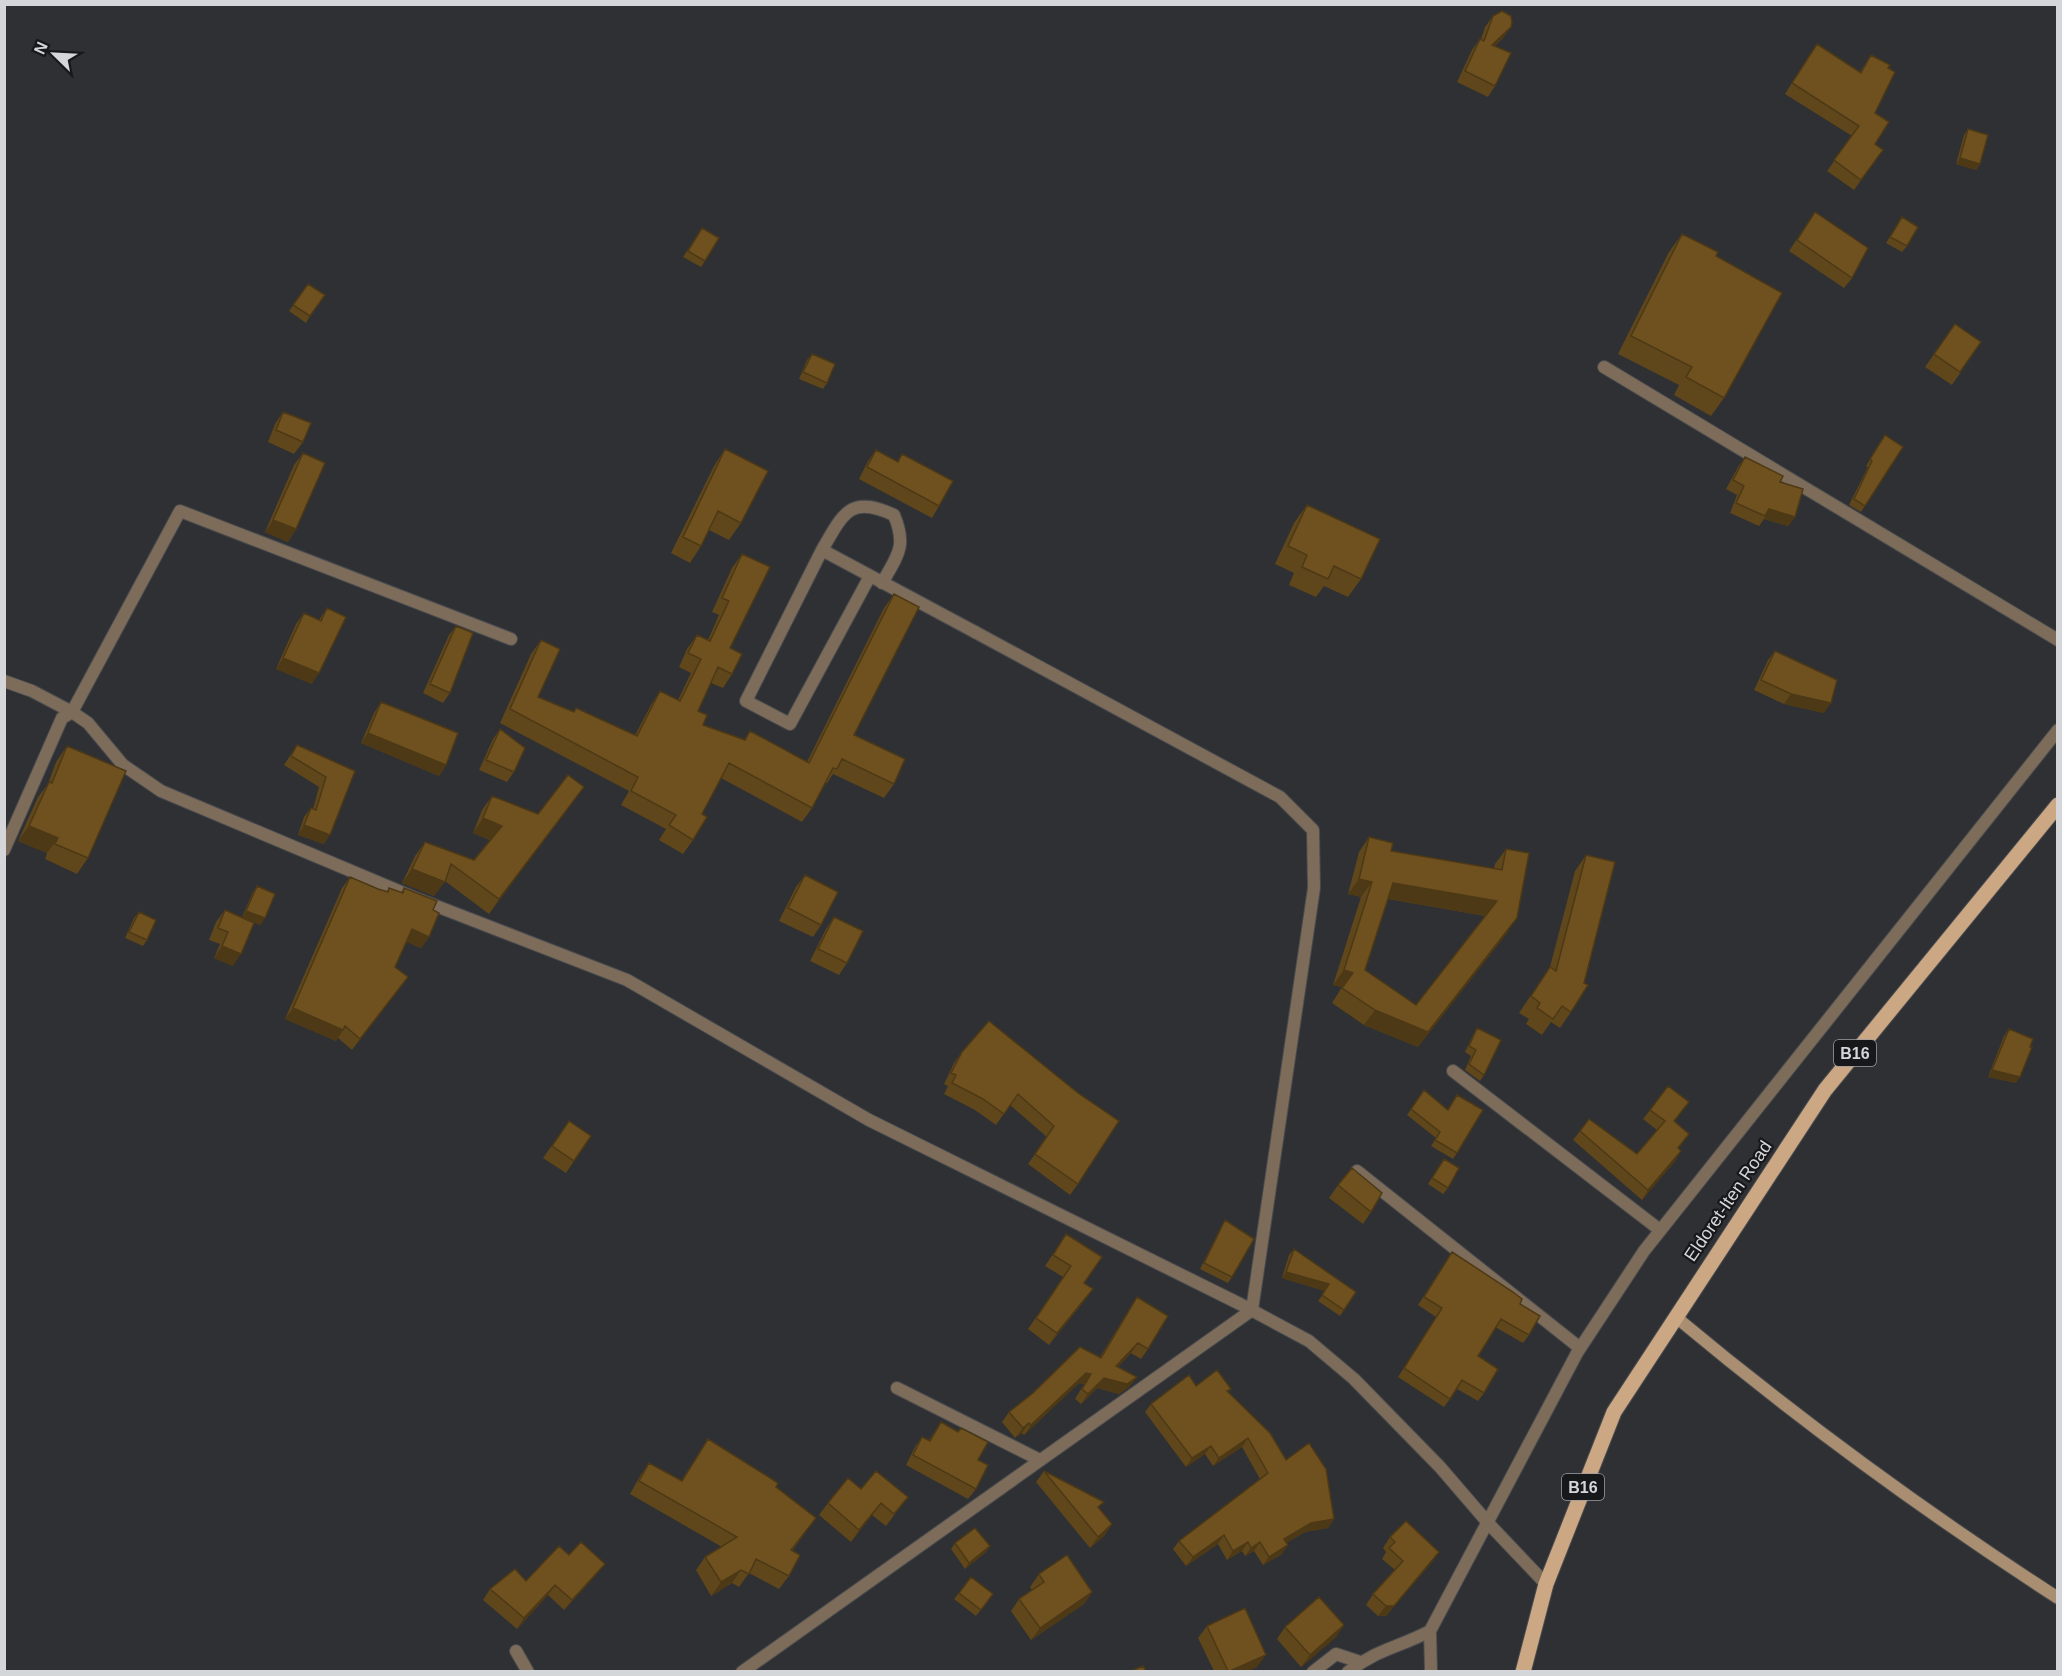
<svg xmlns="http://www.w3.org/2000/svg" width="2062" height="1676" viewBox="0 0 2062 1676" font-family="Helvetica,sans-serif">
<rect width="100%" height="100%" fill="#2e3034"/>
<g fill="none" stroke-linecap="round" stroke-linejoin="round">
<defs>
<path id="lane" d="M 1604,367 L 2058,640
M 822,550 C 843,514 850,494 894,515 C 907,546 898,555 882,583
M 870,576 L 790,724 L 746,701 L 822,550 L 975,632"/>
<path id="street" d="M 4,681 L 32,691 L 72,712 L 88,723 L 123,765 L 161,791 L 413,897 L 627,980 L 869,1120 L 1240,1304 L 1309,1341 L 1354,1379 L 1440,1467 L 1489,1524 L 1546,1584
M 4,850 L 62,718 L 72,712 L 180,511 L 511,639
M 1453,1071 L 1660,1230
M 1357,1171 L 1580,1348
M 897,1388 L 1040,1460
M 1430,1631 L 1431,1672
M 516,1651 L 528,1672
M 742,1672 L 1252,1310 L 1314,888 L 1313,830 L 1280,797 L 975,632
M 1313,1672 L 1336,1654 L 1360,1662
M 1348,1672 C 1377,1649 1400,1647 1430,1631 L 1577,1353 L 1644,1251 L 2058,730"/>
<path id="secondary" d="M 1677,1318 C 1798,1419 1925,1512 2058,1598"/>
<path id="primary" d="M 1523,1672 L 1546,1584 L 1614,1412 L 1825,1090 L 2058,805"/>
</defs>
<use href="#lane" stroke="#494b4e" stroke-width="14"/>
<use href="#street" stroke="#494b4e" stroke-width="14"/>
<use href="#secondary" stroke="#494b4e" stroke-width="14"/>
<use href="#primary" stroke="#494b4e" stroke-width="17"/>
<use href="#lane" stroke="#7d6c5a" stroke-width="12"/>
<use href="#street" stroke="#7d6c5a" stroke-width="12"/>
<use href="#secondary" stroke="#a98e71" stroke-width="12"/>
<use href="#primary" stroke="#cba783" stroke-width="15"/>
</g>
<path fill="#5f461b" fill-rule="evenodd" d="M 1493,16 L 1511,27 L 1503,38 L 1495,46 L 1495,86 L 1488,97 L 1457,82 L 1472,50 L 1480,39 L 1481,39 L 1485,27 Z
M 1810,54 L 1860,72 L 1871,55 L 1888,68 L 1875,113 L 1875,144 L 1883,150 L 1854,190 L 1827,171 L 1852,136 L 1785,94 Z
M 1968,129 L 1980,164 L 1976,170 L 1956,164 L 1964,135 Z
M 1815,212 L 1852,278 L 1844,288 L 1789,251 Z
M 1902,217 L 1907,246 L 1902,252 L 1886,243 Z
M 698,234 L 705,261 L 701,267 L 683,257 Z
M 1682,234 L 1716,256 L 1724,398 L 1711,416 L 1674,395 L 1679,385 L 1618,354 L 1669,252 Z
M 308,284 L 310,316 L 306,323 L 289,311 Z
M 1955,324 L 1981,342 L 1952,385 L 1925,367 Z
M 812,354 L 827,383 L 823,389 L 799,379 L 807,360 Z
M 283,412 L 303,442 L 294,454 L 268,442 L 275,424 Z
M 1885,435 L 1903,447 L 1861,512 L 1849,505 L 1868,467 L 1866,466 Z
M 725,449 L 741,523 L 729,540 L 709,530 L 701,546 L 690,563 L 671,553 L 714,466 Z
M 876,450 L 897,462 L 902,454 L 939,506 L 932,518 L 859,479 L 868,461 Z
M 303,453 L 296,529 L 288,542 L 265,532 L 294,465 Z
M 1745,457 L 1780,482 L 1795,517 L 1788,526 L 1764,519 L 1759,526 L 1730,513 L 1737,495 L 1726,489 L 1738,467 Z
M 1307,505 L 1361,579 L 1348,597 L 1324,586 L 1316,597 L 1289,585 L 1294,573 L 1275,564 L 1294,523 Z
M 742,554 L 730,648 L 732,674 L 723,688 L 711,683 L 698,711 L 703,725 L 744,740 L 750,731 L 807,762 L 884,608 L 894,594 L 854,735 L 894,784 L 884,798 L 833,774 L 827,783 L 825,783 L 812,808 L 802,822 L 721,778 L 702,814 L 693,840 L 683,854 L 659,840 L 666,829 L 621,805 L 629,791 L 500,723 L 531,654 L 541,640 L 538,697 L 573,712 L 576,708 L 635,735 L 651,705 L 660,691 L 678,700 L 691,673 L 679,667 L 687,649 L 697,635 L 708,640 L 719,615 L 712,612 L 732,568 Z
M 327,608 L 312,684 L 276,669 L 296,624 L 304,613 L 319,620 Z
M 456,626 L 450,693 L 443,703 L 423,693 L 449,635 Z
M 1775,651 L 1824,713 L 1784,704 L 1754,690 L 1768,660 Z
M 381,702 L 446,765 L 439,776 L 361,743 L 374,713 Z
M 500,729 L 514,772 L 507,782 L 479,770 L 493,739 Z
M 297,745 L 355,771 L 324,844 L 298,835 L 304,817 L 311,808 L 313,809 L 319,787 L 284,765 Z
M 67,746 L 88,858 L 77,874 L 45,859 L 47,853 L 18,841 L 38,797 L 48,784 L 56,762 Z
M 584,787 L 489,914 L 445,881 L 434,896 L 402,883 L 415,856 L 425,842 L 474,860 L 490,840 L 473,833 L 482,810 L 492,796 L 538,814 Z
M 1369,837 L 1391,851 L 1494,869 L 1495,864 L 1506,849 L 1507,933 L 1418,1047 L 1364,1025 L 1332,1003 L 1342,987 L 1333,985 L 1361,897 L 1348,894 L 1359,852 ZM 1388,899 L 1485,916 L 1416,1005 L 1365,970 Z
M 1586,855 L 1571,1012 L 1560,1028 L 1551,1022 L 1542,1035 L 1526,1024 L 1529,1019 L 1519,1013 L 1550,967 L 1575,871 Z
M 805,875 L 821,925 L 813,937 L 779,921 L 796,887 Z
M 350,877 L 378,889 L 387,891 L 389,888 L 401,892 L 404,888 L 433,910 L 429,937 L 421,948 L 407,942 L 395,967 L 408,977 L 352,1050 L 338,1038 L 336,1041 L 285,1019 L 342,888 Z
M 257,886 L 265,918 L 260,925 L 242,917 L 253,892 Z
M 225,910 L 233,966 L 214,958 L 220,944 L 209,940 L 216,922 Z
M 139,912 L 147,940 L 143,946 L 125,938 L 134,918 Z
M 834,917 L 847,963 L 839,975 L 810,961 L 826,929 Z
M 1477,1028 L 1484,1075 L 1480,1081 L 1465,1070 L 1471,1056 L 1465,1052 L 1473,1035 Z
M 2009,1029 L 2030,1047 L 2016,1083 L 1988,1077 L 2004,1036 Z
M 962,1052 L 1078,1093 L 1078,1184 L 1070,1195 L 1028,1164 L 1047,1137 L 1010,1105 L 996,1125 L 975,1110 L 944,1094 L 948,1086 L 944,1084 L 954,1063 Z
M 1424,1090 L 1457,1153 L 1453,1159 L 1431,1146 L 1436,1138 L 1407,1115 Z
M 1689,1102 L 1674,1122 L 1679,1149 L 1675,1161 L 1642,1200 L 1573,1140 L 1580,1131 L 1637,1154 L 1657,1130 L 1643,1119 L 1650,1110 Z
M 569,1121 L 591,1136 L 566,1173 L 543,1158 Z
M 1444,1159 L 1448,1188 L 1443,1194 L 1428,1184 Z
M 1338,1185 L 1371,1212 L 1363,1224 L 1329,1198 Z
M 1225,1220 L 1232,1277 L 1228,1283 L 1200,1269 L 1221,1227 Z
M 1066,1234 L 1085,1300 L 1049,1345 L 1028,1329 L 1063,1277 L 1045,1266 Z
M 1294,1249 L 1356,1292 L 1340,1316 L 1318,1301 L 1325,1291 L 1282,1278 L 1289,1255 Z
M 1452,1252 L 1520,1304 L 1529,1335 L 1523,1343 L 1495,1327 L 1478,1356 L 1484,1393 L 1478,1401 L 1457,1389 L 1444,1407 L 1398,1377 L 1436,1317 L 1418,1305 Z
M 1137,1297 L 1148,1349 L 1141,1359 L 1131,1353 L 1118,1367 L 1137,1377 L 1129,1387 L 1119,1394 L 1097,1388 L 1081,1404 L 1075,1399 L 1084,1384 L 1079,1383 L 1024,1435 L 1022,1433 L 1015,1438 L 1002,1422 L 1009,1412 L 1100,1357 L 1130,1308 Z
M 1196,1386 L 1231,1389 L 1228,1392 L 1286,1460 L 1334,1519 L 1328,1528 L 1305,1532 L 1286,1543 L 1282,1554 L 1263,1565 L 1254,1551 L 1245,1556 L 1242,1551 L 1227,1560 L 1218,1544 L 1186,1566 L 1173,1549 L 1179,1541 L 1260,1479 L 1242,1447 L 1213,1466 L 1205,1454 L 1186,1467 L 1145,1412 L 1151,1404 Z
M 941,1422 L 958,1432 L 961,1428 L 978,1460 L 976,1489 L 968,1499 L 906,1465 L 915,1447 L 922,1437 L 929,1440 Z
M 708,1439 L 776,1487 L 816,1518 L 792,1551 L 789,1576 L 779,1589 L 749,1573 L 739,1587 L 732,1583 L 711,1596 L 696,1570 L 705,1557 L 722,1547 L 630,1494 L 640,1476 L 649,1463 L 681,1481 Z
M 1044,1471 L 1100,1509 L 1112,1524 L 1104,1536 L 1090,1548 L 1036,1482 Z
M 861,1489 L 908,1497 L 886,1526 L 872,1515 L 851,1542 L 819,1515 L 828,1503 Z
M 1390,1537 L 1439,1552 L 1432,1562 L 1386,1616 L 1378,1616 L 1366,1605 L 1373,1594 L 1395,1570 L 1382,1559 L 1386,1552 L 1383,1548 Z
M 955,1543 L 990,1546 L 986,1552 L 965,1569 L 951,1549 Z
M 569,1555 L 597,1574 L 564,1610 L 548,1595 L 517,1629 L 483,1600 L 490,1589 L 526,1581 Z
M 1039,1574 L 1092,1592 L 1084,1604 L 1031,1640 L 1011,1611 L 1019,1599 L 1032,1590 L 1030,1587 Z
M 971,1577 L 993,1594 L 976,1616 L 954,1599 Z
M 1344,1625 L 1336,1637 L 1301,1667 L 1277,1639 L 1285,1627 Z
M 1207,1626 L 1257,1667 L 1248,1671 L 1214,1671 L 1198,1638 Z"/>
<path fill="#4d3916" d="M 1511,27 L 1503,38 L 1485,56 L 1492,45 Z
M 1960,158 L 1980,164 L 1976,170 L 1956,164 Z
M 1769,509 L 1795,517 L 1788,526 L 1764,519 Z
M 273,520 L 296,529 L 288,542 L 265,532 Z
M 283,658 L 319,673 L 312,684 L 276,669 Z
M 1791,694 L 1831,703 L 1824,713 L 1784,704 Z
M 368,733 L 446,765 L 439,776 L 361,743 Z
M 584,787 L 574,801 L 489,914 L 499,899 Z
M 483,818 L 502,826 L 492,840 L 473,833 Z
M 304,825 L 330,835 L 324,844 L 298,835 Z
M 29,826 L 58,838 L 47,853 L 18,841 Z
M 412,869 L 445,882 L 434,896 L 402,883 Z
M 1359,879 L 1372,882 L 1361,897 L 1348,894 Z
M 1393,883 L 1497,901 L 1486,916 L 1383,898 Z
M 246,911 L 265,918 L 260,925 L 242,917 Z
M 1517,918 L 1507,933 L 1418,1047 L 1364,1025 L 1375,1010 L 1428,1032 Z
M 412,929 L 429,937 L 421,948 L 404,941 Z
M 222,946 L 241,954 L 233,966 L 214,958 Z
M 1344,970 L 1353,973 L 1342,987 L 1333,985 Z
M 408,977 L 400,988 L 352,1050 L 360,1039 Z
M 293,1008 L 343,1030 L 336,1041 L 285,1019 Z
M 1992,1070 L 2020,1077 L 2016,1083 L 1988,1077 Z
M 1681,1151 L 1675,1161 L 1642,1200 L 1648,1190 Z
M 1286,1272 L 1329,1284 L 1325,1291 L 1282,1278 Z
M 1093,1289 L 1085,1300 L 1049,1345 L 1057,1333 Z
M 1138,1343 L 1131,1353 L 1109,1376 L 1116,1366 Z
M 1086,1373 L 1091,1374 L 1084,1384 L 1079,1383 L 1024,1435 L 1031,1425 Z
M 1137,1377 L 1129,1387 L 1119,1394 L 1097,1388 L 1081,1404 L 1088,1394 L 1104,1378 Z
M 1029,1423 L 1022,1433 L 1015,1438 L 1023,1428 Z
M 1248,1438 L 1242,1447 L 1213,1466 L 1219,1458 Z
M 1211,1446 L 1205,1454 L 1186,1467 L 1192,1458 Z
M 881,1503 L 872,1515 L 851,1542 L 859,1530 Z
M 1334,1519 L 1328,1528 L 1305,1532 L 1278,1548 L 1284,1539 L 1311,1523 Z
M 1112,1524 L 1104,1536 L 1090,1548 L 1098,1537 Z
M 1224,1535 L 1218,1544 L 1186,1566 L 1193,1557 Z
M 1248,1542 L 1242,1551 L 1227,1560 L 1233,1551 Z
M 1260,1542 L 1254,1551 L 1245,1556 L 1251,1548 Z
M 1288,1545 L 1282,1554 L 1263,1565 L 1269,1557 Z
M 990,1546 L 986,1552 L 965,1569 L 969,1563 Z
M 1439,1552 L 1432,1562 L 1386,1616 L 1378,1616 L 1386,1606 Z
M 605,1564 L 597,1574 L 564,1610 L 572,1600 Z
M 741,1570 L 732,1583 L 711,1596 L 721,1582 Z
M 555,1585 L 548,1595 L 517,1629 L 524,1618 Z
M 1092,1592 L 1084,1604 L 1031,1640 L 1040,1628 Z
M 1344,1625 L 1336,1637 L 1301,1667 L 1310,1655 Z
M 1266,1655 L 1257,1667 L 1248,1671 L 1230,1671 Z"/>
<path fill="#6e511f" stroke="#4d3916" stroke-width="1.5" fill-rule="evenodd" d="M 1502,11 L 1511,16 L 1512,22 L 1511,27 L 1492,45 L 1511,53 L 1495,86 L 1465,71 L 1480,39 L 1484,41 L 1493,16 Z
M 1817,44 L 1861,73 L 1871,55 L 1890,65 L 1888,68 L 1895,72 L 1875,113 L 1889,122 L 1875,144 L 1883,150 L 1861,180 L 1834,160 L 1859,126 L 1792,83 Z
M 1968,129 L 1988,135 L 1980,164 L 1960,158 Z
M 1815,212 L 1868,248 L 1852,278 L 1797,240 Z
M 1902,217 L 1918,227 L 1907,246 L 1890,237 Z
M 702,228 L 719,238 L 705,261 L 688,251 Z
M 1682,234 L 1718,252 L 1716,256 L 1782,293 L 1724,398 L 1686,377 L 1692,367 L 1631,336 Z
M 308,284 L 325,295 L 310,316 L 293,305 Z
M 1955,324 L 1981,342 L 1960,372 L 1934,354 Z
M 812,354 L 835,364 L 827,383 L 803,372 Z
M 283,412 L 311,423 L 303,442 L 276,430 Z
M 1885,435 L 1903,447 L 1865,506 L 1854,499 L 1872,461 L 1870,459 Z
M 725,449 L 768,471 L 741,523 L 718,511 L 701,546 L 683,537 Z
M 876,450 L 898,462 L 902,454 L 953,481 L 939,506 L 867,467 Z
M 303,453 L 325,463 L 296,529 L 273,520 Z
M 1745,457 L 1783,476 L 1780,482 L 1803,489 L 1795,517 L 1769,509 L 1765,516 L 1736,503 L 1744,486 L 1733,480 Z
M 1307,505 L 1380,539 L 1361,579 L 1334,566 L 1328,579 L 1302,567 L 1307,555 L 1288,546 Z
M 742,554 L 770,567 L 730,648 L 742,654 L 732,674 L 718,667 L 698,711 L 707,715 L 703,725 L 745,740 L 750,731 L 809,763 L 894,594 L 919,607 L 854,735 L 905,759 L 894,784 L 842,759 L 837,769 L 833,768 L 812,808 L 729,763 L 702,814 L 707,817 L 693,840 L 669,825 L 676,815 L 631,791 L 638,777 L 510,709 L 541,640 L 560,649 L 538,697 L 574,712 L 576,708 L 637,736 L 660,691 L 680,701 L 701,659 L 688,653 L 697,635 L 710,641 L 729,601 L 722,598 Z
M 327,608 L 346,617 L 319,673 L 283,658 L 304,613 L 321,621 Z
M 456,626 L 473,633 L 450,693 L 430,684 Z
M 1775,651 L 1837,680 L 1831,703 L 1791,694 L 1761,680 Z
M 381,702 L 458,733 L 446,765 L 368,733 Z
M 500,729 L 525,748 L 514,772 L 486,760 Z
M 297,745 L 355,771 L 330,835 L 304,825 L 311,808 L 316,810 L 326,777 L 291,756 Z
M 67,746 L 126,771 L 88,858 L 55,844 L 58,838 L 29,826 L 49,782 L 52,783 Z
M 568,775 L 584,787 L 499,899 L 451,864 L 445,882 L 412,869 L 425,842 L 474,860 L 502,826 L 483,818 L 492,796 L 538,814 Z
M 1369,837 L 1393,843 L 1391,851 L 1502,870 L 1506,849 L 1529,853 L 1517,918 L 1428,1032 L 1375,1010 L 1342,988 L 1353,973 L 1344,970 L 1372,882 L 1359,879 ZM 1393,883 L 1497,901 L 1416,1005 L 1365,970 Z
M 1586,855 L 1615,862 L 1584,983 L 1588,985 L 1571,1012 L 1562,1006 L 1553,1019 L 1537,1008 L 1540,1003 L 1531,996 L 1550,967 L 1556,971 Z
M 805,875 L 838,892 L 821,925 L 788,908 Z
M 350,877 L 378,889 L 388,892 L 389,888 L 403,893 L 404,888 L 437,901 L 433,910 L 439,913 L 429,937 L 412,929 L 395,967 L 408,977 L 360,1039 L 345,1026 L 343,1030 L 293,1008 Z
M 257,886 L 275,894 L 265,918 L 246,911 Z
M 225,910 L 254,923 L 241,954 L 222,946 L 228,932 L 218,928 Z
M 139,912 L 156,920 L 147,940 L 129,932 Z
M 834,917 L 863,931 L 847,963 L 818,949 Z
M 989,1021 L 1078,1093 L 1119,1121 L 1078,1184 L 1035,1154 L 1054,1126 L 1018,1094 L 1004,1114 L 983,1099 L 952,1083 L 956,1075 L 951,1073 L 962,1052 Z
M 1477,1028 L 1501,1040 L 1484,1075 L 1469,1064 L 1476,1050 L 1469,1046 Z
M 2009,1029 L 2033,1039 L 2030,1047 L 2032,1047 L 2020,1077 L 1992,1070 Z
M 1668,1086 L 1689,1102 L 1674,1121 L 1689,1134 L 1678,1148 L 1681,1151 L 1648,1190 L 1580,1131 L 1589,1119 L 1637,1154 L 1665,1121 L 1650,1110 Z
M 1424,1090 L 1448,1110 L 1457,1095 L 1483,1110 L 1457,1153 L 1435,1140 L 1440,1132 L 1411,1109 Z
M 569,1121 L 591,1136 L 574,1161 L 552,1146 Z
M 1444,1159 L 1459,1168 L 1448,1188 L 1432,1178 Z
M 1352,1168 L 1382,1193 L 1371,1212 L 1338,1185 Z
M 1225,1220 L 1254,1239 L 1232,1277 L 1204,1263 Z
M 1066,1234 L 1102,1257 L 1084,1283 L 1093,1289 L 1057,1333 L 1036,1318 L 1071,1266 L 1053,1255 Z
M 1294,1249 L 1356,1292 L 1344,1310 L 1322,1295 L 1329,1284 L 1286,1272 Z
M 1452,1252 L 1513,1292 L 1522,1299 L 1520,1304 L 1540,1316 L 1529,1335 L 1501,1319 L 1478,1356 L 1498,1369 L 1484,1393 L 1462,1380 L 1450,1399 L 1404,1368 L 1442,1308 L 1424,1297 Z
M 1137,1297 L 1168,1316 L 1148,1349 L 1138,1343 L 1116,1366 L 1137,1377 L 1127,1384 L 1104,1378 L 1088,1394 L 1082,1389 L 1091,1374 L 1086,1373 L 1031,1425 L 1029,1423 L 1023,1428 L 1009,1412 L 1033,1393 L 1080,1347 L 1101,1358 Z
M 1217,1370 L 1231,1389 L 1227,1391 L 1270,1433 L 1286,1460 L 1309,1443 L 1326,1469 L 1334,1519 L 1311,1523 L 1284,1539 L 1288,1545 L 1269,1557 L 1260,1542 L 1251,1548 L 1248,1542 L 1233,1551 L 1224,1535 L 1193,1557 L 1179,1541 L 1268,1473 L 1248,1438 L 1219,1458 L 1211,1446 L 1192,1458 L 1151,1404 L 1189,1375 L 1196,1386 Z
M 941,1422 L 958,1432 L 961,1428 L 988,1442 L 978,1460 L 988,1465 L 976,1489 L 913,1455 L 922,1437 L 930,1441 Z
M 708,1439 L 778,1483 L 776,1487 L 816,1518 L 791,1550 L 800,1555 L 789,1576 L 756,1559 L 749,1574 L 741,1570 L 721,1582 L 705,1557 L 737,1537 L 639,1481 L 649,1463 L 682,1481 Z
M 876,1471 L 908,1497 L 894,1514 L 881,1503 L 859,1530 L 828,1503 L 848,1478 L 861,1489 Z
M 1044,1471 L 1104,1502 L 1098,1507 L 1112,1524 L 1098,1537 Z
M 1406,1521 L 1439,1552 L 1394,1606 L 1386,1606 L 1373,1594 L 1403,1561 L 1389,1548 L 1395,1542 L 1390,1537 Z
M 975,1528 L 990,1546 L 969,1563 L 955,1543 Z
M 581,1542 L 605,1564 L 572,1600 L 555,1585 L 524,1618 L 490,1589 L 515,1569 L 526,1581 L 559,1546 L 569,1555 Z
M 1067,1555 L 1092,1592 L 1040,1628 L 1019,1599 L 1044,1582 L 1039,1574 Z
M 971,1577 L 993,1594 L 981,1610 L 959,1593 Z
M 1319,1597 L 1344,1625 L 1310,1655 L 1285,1627 Z
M 1245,1608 L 1266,1655 L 1230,1671 L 1228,1671 L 1207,1626 Z
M 1143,1666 L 1146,1671 L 1131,1671 Z"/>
<g text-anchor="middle" stroke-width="4.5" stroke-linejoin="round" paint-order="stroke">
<g fill="#17181a" stroke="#9c9da0" stroke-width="1.5">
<rect x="1834" y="1040" width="42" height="26" rx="4.5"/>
<rect x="1562" y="1474" width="42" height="26" rx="4.5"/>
</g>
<g font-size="16" font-weight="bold" fill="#d5d6d9">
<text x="1855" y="1059">B16</text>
<text x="1583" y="1493">B16</text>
</g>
<g font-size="18" fill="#d5d6d9" stroke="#17181a">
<text transform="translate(1728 1201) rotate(-56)" y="6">Eldoret-Iten Road</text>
</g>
</g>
<rect width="2062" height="1676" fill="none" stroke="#d5d6d9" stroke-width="12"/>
<g transform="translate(54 54) rotate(294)" stroke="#17181a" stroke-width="4.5" paint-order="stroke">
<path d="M0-4.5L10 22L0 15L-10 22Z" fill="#d5d6d9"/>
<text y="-9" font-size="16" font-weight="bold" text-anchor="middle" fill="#d5d6d9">N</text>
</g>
</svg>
